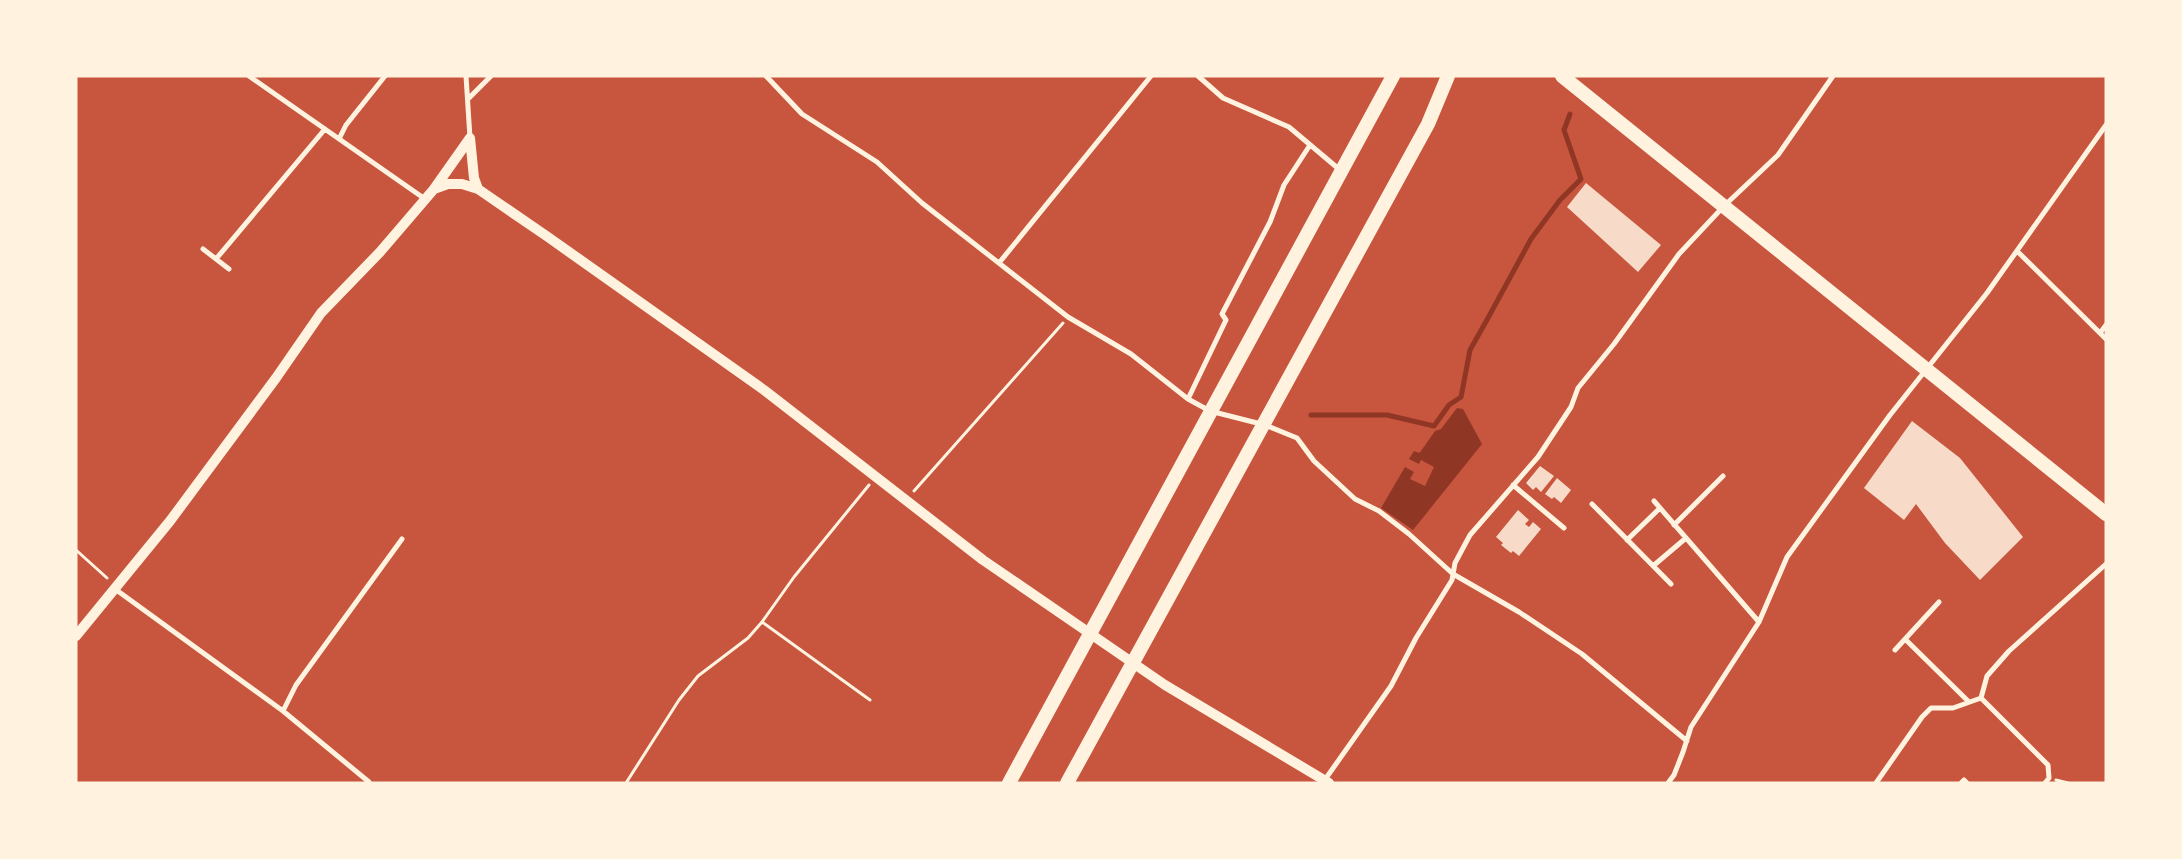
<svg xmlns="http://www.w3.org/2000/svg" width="2182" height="859" viewBox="0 0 2182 859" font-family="'DM Sans',sans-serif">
<rect width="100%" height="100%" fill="#c8553d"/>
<path fill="#8f3625" d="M 1457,408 L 1463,409 L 1482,444 L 1413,530 L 1381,508 L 1405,467 L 1414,472 L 1410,479 L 1425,486 L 1434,467 L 1421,460 L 1419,464 L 1409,459 L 1414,451 L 1419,453 L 1421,451 L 1435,431 L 1441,429 Z"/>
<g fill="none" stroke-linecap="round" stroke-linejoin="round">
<path stroke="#8f3625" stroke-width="5" d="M 1311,415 L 1387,415 L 1434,426 L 1449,405 L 1461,397 L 1470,350 L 1488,318 L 1531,239 L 1560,200 L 1581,179 L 1564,130 L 1570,114"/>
</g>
<path fill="#f7dbc8" d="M 1586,183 L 1661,245 L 1638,272 L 1567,207 Z
M 1912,421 L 1960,458 L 2023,537 L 1980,580 L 1945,543 L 1916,504 L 1904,520 L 1864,488 Z
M 1540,466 L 1554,476 L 1541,492 L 1536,487 L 1533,490 L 1526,483 Z
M 1557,478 L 1571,490 L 1561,503 L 1554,497 L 1552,499 L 1545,494 Z
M 1518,510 L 1529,520 L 1525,524 L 1529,527 L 1533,522 L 1541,529 L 1519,556 L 1513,551 L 1511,553 L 1501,545 L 1503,543 L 1496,537 Z"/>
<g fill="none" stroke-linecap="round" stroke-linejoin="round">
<path stroke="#fff3e0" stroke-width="3" d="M 914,491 L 1063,323
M 76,550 L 107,578
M 762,622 L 870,700
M 2056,780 L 2068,783
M 626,783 L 679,700 L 698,676 L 748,638 L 762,622 L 794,577 L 869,485"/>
<path stroke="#fff3e0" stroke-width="5" d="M 249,76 L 425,199
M 466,76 L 470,138
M 766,76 L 802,114 L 877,162 L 922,203 L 1068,317 L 1131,354 L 1188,399 L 1210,411 L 1265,425 L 1297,438 L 1314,461 L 1355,499 L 1379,511 L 1409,534 L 1453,574 L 1519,612 L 1582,654 L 1687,741
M 1198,76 L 1223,98 L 1289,127 L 1340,170
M 468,99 L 491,76
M 339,139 L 346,125 L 385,76
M 203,249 L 229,269
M 2017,251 L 2106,339
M 216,259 L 325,129
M 999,263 L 1151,76
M 2100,333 L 2106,325
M 1188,399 L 1226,320 L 1222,314 L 1270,222 L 1284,185 L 1310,145
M 1513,485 L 1564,528
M 1654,501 L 1759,622
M 1592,504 L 1671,584
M 1674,525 L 1723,476
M 1627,540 L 1660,508
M 1653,566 L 1686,538
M 115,589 L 283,711 L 369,782
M 1905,639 L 1969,702
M 1895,650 L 1939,602
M 283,711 L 296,685 L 402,539
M 1324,781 L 1391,686 L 1416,638 L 1452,580 L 1455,563 L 1470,535 L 1538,457 L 1571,407 L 1578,388 L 1614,344 L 1679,254 L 1724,206 L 1778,155 L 1833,76
M 1668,783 L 1674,775 L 1683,752 L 1691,727 L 1759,622 L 1787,557 L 1890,415 L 1987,293 L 2106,125
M 1876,783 L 1922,717 L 1931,708 L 1953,708 L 1981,698
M 1961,783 L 1964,780 L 1967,783
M 2045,783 L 2049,778 L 2048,765 L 1981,698 L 1987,676 L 2009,651 L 2106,564"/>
<path stroke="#fff3e0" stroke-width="10" d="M 470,138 L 474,178 L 478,189
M 434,189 L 470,138
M 76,636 L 170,521 L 276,378 L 321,313 L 380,252 L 434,189 L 448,184 L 462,184 L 478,189 L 548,237 L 764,390 L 983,560 L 1165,685 L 1329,783"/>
<path stroke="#fff3e0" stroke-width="14" d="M 1562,76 L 2106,514
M 1009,783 L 1393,76
M 1067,783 L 1428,124 L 1448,76"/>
</g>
<rect width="2182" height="859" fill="none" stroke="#fff3e0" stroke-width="155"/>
</svg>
